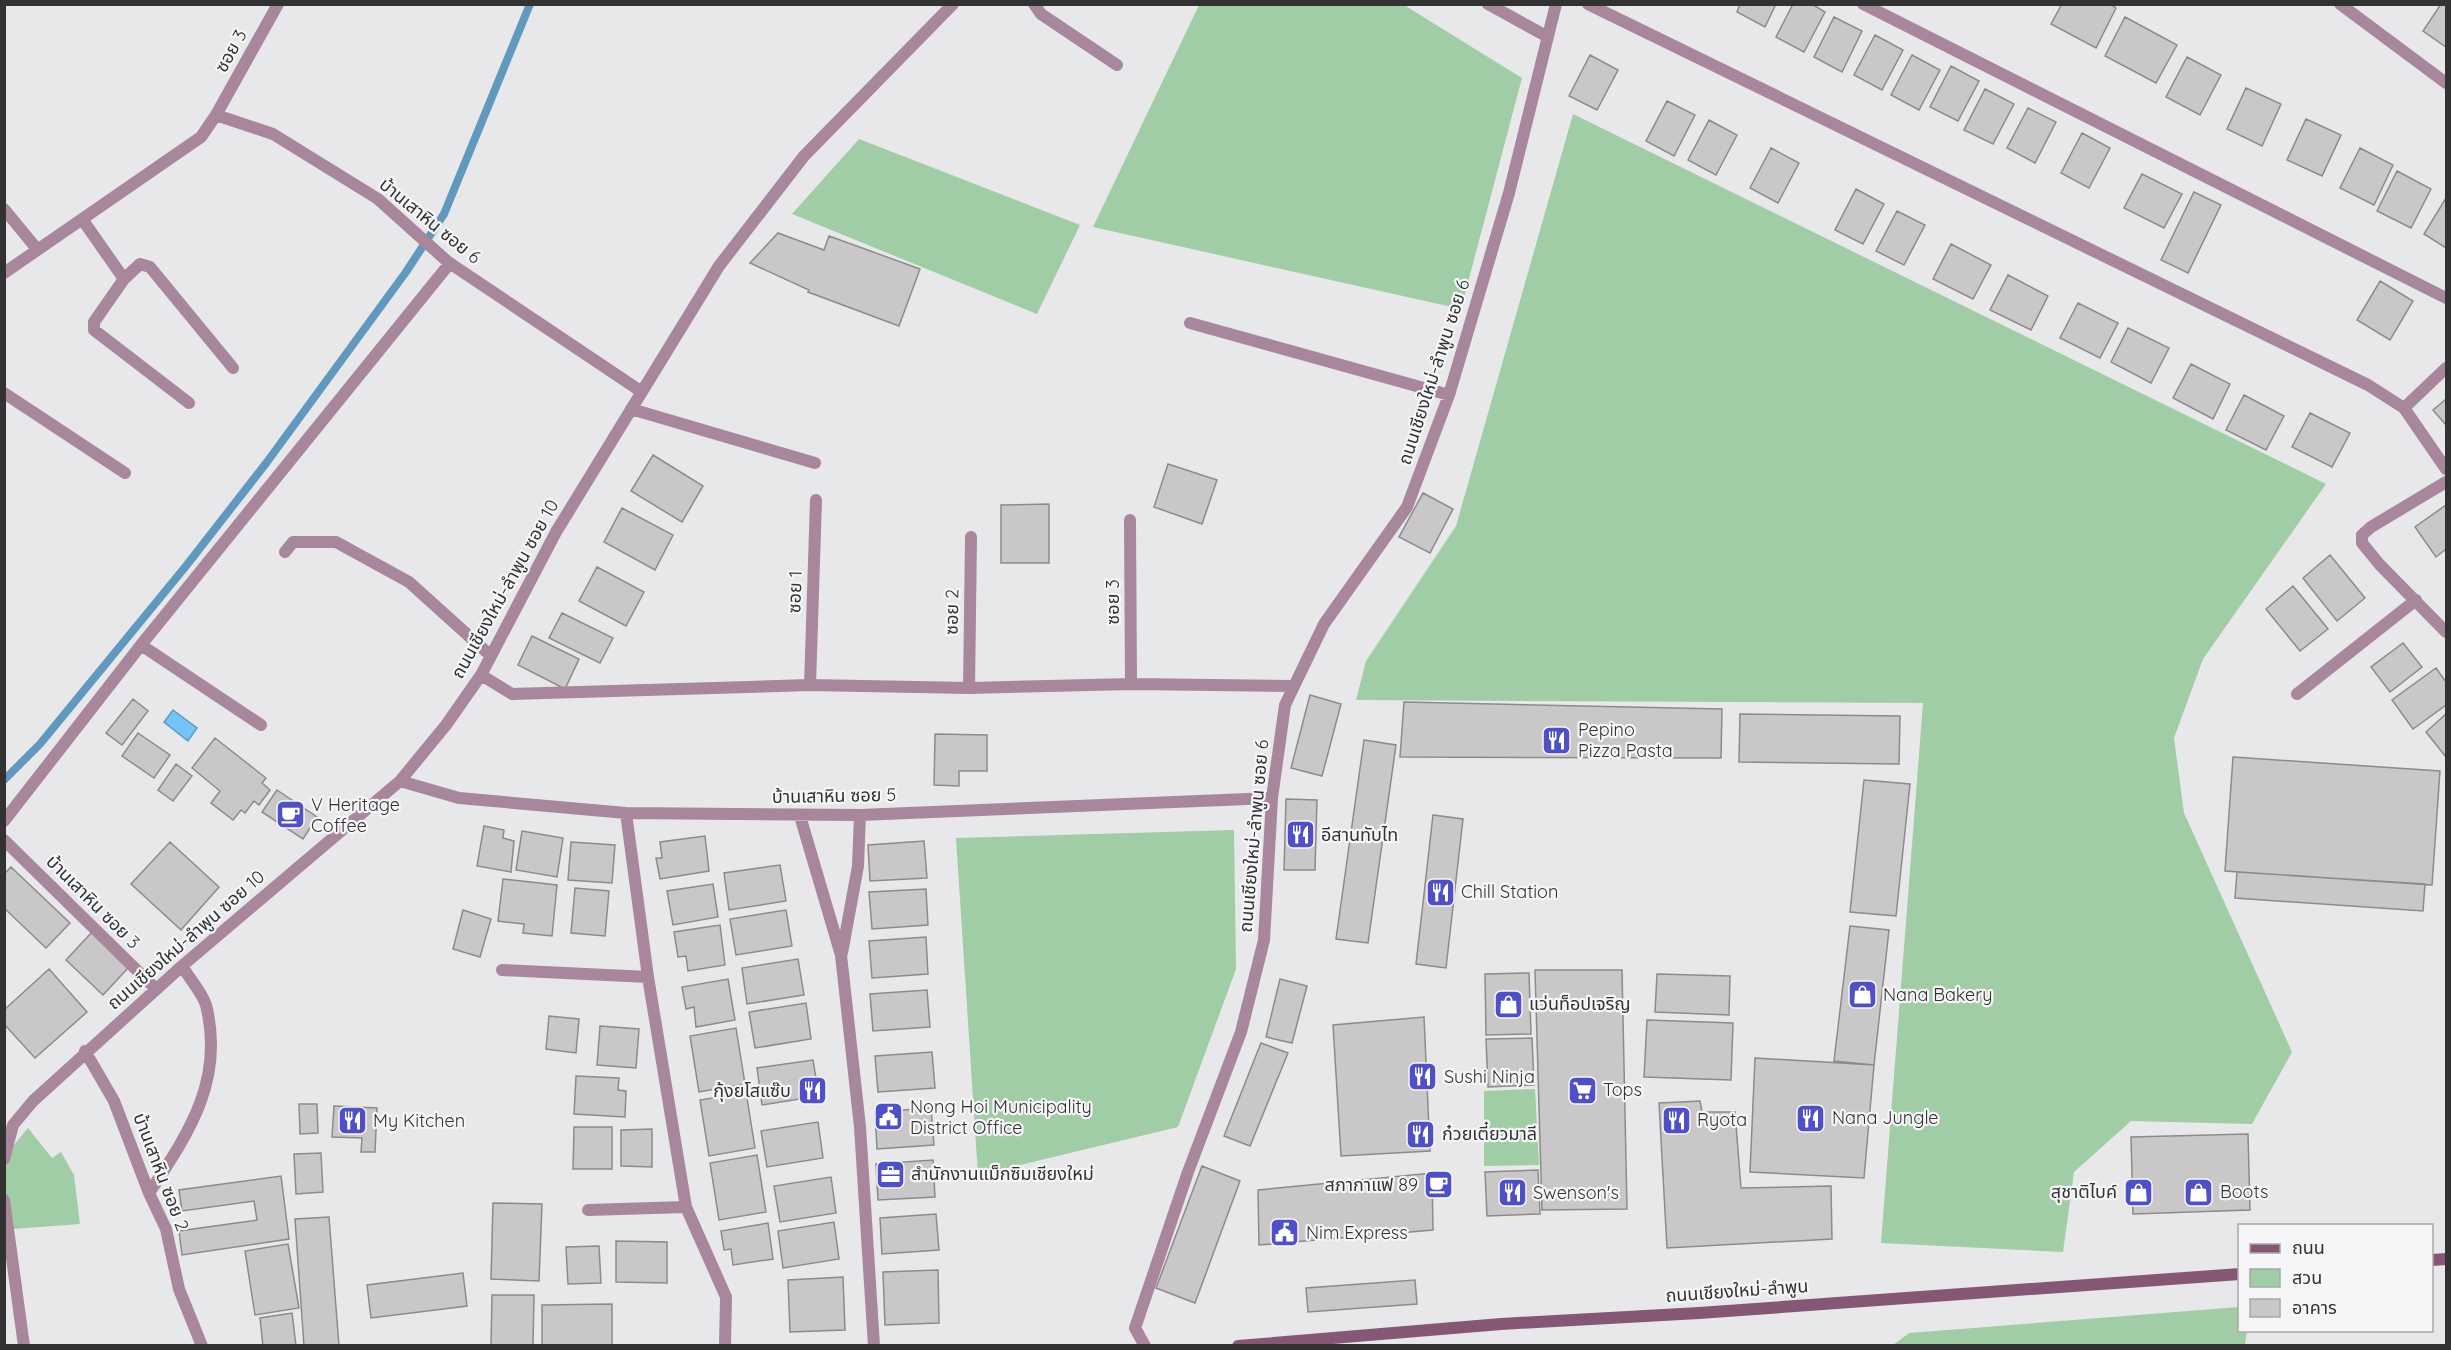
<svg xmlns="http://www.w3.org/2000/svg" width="2451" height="1350" viewBox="0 0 2451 1350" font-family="Quicksand,'Noto Sans Thai',sans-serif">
<rect width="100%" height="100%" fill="#e8e8eb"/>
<path fill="#a0cda6" d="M 1199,5 L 1404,5 L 1522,78 L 1461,309 L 1093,227 Z
M 1573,114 L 2326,484 L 2203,659 L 2174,738 L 2184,813 L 2292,1052 L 2252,1124 L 2131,1121 L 2074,1172 L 2063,1252 L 1881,1243 L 1923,703 L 1356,700 L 1366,661 L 1456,526 Z
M 859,139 L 1080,225 L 1037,314 L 792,214 Z
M 1234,830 L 1236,969 L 1178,1127 L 978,1175 L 956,838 Z
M 1535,1089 L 1539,1165 L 1484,1166 L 1484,1091 Z
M 28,1128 L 52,1158 L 61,1152 L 74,1175 L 80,1224 L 13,1229 L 5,1190 L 4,1157 Z
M 2239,1307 L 2240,1330 L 2247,1331 L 2245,1345 L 1893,1345 L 1909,1333 Z"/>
<path fill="#74c3f9" stroke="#6098be" stroke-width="1.5" d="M 173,710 L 197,728 L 188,741 L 164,722 Z"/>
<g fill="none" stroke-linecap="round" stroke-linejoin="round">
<path stroke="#6098be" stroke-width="8" d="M 4,780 L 40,744 L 186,566 L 267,462 L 406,272 L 444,214 L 530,4"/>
</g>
<path fill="#cac7c8" stroke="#8d8a8b" stroke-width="1.5" d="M 1740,4 L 1776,4 L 1765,27 L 1737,12 Z
M 1793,4 L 1812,4 L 1825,12 L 1804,52 L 1776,37 Z
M 2062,4 L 2110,4 L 2116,8 L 2096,48 L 2051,24 Z
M 2441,4 L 2446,4 L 2446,47 L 2423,31 Z
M 1834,17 L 1862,31 L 1842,72 L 1814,57 Z
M 2125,17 L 2177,45 L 2156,83 L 2105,56 Z
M 1875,35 L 1903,50 L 1882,90 L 1854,75 Z
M 1590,55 L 1618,70 L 1597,110 L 1569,96 Z
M 1912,55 L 1940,70 L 1919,110 L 1891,95 Z
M 2187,57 L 2221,75 L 2200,115 L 2166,97 Z
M 1951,66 L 1979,81 L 1958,121 L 1930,107 Z
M 2246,88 L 2281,104 L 2262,146 L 2227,129 Z
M 1985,89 L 2014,104 L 1993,144 L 1964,130 Z
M 1667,101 L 1695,115 L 1674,156 L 1646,141 Z
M 2028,108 L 2056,122 L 2035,163 L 2007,148 Z
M 2306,119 L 2341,135 L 2322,176 L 2287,160 Z
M 1709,120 L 1737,135 L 1716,175 L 1688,160 Z
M 2082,133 L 2110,148 L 2089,188 L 2061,173 Z
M 1771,148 L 1799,163 L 1778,203 L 1750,188 Z
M 2360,148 L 2393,165 L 2374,205 L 2340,188 Z
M 2397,171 L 2431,189 L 2411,228 L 2377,211 Z
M 2142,174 L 2182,194 L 2164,228 L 2124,208 Z
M 1856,189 L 1884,204 L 1863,244 L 1835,230 Z
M 2194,192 L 2221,205 L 2188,273 L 2161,260 Z
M 2446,198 L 2446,248 L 2424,234 Z
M 1897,211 L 1925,225 L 1904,265 L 1876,251 Z
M 778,233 L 824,250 L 829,236 L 920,269 L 899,326 L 808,292 L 809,290 L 750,263 Z
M 1951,244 L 1991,265 L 1973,299 L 1933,279 Z
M 2008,275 L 2048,296 L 2031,330 L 1990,310 Z
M 2380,281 L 2413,301 L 2390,340 L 2357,320 Z
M 2078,303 L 2118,323 L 2100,358 L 2060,338 Z
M 2128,328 L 2169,348 L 2151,383 L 2111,362 Z
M 2191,364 L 2230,384 L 2213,419 L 2173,398 Z
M 2244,395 L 2284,416 L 2266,450 L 2226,430 Z
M 2446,399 L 2446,425 L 2433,410 Z
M 2310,413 L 2350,433 L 2332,467 L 2292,447 Z
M 653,455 L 703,486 L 682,522 L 631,491 Z
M 1168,464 L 1217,480 L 1202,524 L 1154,507 Z
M 1423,493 L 1453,509 L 1430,553 L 1399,537 Z
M 1049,504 L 1049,563 L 1001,563 L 1001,505 Z
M 2446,505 L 2446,549 L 2436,557 L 2415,527 Z
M 622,508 L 673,535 L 655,570 L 604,542 Z
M 2330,555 L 2365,598 L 2337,621 L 2303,578 Z
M 597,567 L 644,592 L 626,626 L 579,601 Z
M 2293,586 L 2328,629 L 2300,651 L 2266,609 Z
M 562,613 L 613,638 L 600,663 L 549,638 Z
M 532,636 L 579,659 L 565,689 L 518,665 Z
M 2403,643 L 2422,667 L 2390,692 L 2371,667 Z
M 2436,668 L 2446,682 L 2446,705 L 2413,729 L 2392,700 Z
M 1310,695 L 1341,704 L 1322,776 L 1291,768 Z
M 133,699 L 148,711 L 122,745 L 106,733 Z
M 1404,702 L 1722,709 L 1721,758 L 1400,757 Z
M 1740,714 L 1900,716 L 1899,764 L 1739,762 Z
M 2446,714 L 2446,757 L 2426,732 Z
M 138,733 L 170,755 L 154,778 L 122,756 Z
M 935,734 L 987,735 L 987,771 L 959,771 L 959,786 L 934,785 Z
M 215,738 L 266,778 L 262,783 L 270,790 L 259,805 L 254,801 L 245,813 L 241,810 L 233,820 L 211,803 L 220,791 L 192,768 Z
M 1364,740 L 1396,745 L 1368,943 L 1336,939 Z
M 2233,757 L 2440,771 L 2432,885 L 2225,871 Z
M 176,764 L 192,776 L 173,801 L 158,790 Z
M 1864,780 L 1910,784 L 1896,916 L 1850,912 Z
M 277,790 L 317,817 L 303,839 L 262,812 Z
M 1286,799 L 1317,800 L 1315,870 L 1284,870 Z
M 1433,815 L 1463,819 L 1446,968 L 1416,964 Z
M 484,826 L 504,830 L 503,838 L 514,841 L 511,872 L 477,866 Z
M 522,831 L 563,838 L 557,877 L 516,870 Z
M 705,836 L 709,871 L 660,879 L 656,858 L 662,858 L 660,842 Z
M 924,841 L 927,878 L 870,881 L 868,845 Z
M 170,842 L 219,887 L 181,930 L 131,884 Z
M 571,842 L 615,845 L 612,883 L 568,880 Z
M 780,865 L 786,901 L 729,910 L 724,873 Z
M 11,867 L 70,923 L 46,948 L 4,908 L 4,874 Z
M 2237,872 L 2425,884 L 2423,911 L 2235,898 Z
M 503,879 L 557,885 L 552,936 L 523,933 L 524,924 L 498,921 Z
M 713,884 L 718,917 L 673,925 L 667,891 Z
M 575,888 L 609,891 L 605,936 L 571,933 Z
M 926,889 L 928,925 L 872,929 L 869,892 Z
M 463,910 L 491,919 L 480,957 L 453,949 Z
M 786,910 L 792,946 L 736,955 L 730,919 Z
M 720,925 L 725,965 L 688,971 L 686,956 L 678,957 L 674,932 Z
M 1850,926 L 1889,930 L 1874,1065 L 1834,1061 Z
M 92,932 L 129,967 L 103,995 L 66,960 Z
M 926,937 L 928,974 L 872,978 L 869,941 Z
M 798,959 L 804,995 L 747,1004 L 742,968 Z
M 49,969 L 87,1012 L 35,1058 L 4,1024 L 4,1010 Z
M 1535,970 L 1622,970 L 1627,1209 L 1542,1210 Z
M 1529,973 L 1531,1034 L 1486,1035 L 1485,974 Z
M 1657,974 L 1730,976 L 1729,1015 L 1655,1012 Z
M 728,979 L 735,1020 L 696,1027 L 694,1007 L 686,1009 L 682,987 Z
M 1280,979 L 1307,986 L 1292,1043 L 1266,1037 Z
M 927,990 L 930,1027 L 873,1031 L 870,994 Z
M 806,1003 L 811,1039 L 755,1048 L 749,1012 Z
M 549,1016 L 579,1019 L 576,1053 L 546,1049 Z
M 1424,1017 L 1430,1151 L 1341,1156 L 1333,1025 Z
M 1647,1020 L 1733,1023 L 1731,1080 L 1644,1077 Z
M 600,1026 L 639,1029 L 636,1068 L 597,1065 Z
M 736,1028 L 745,1084 L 699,1092 L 690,1036 Z
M 1532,1038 L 1534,1085 L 1488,1087 L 1486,1039 Z
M 1261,1043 L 1288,1053 L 1250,1146 L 1224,1136 Z
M 932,1052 L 935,1088 L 878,1092 L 875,1056 Z
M 1755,1058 L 1874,1065 L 1864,1178 L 1750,1172 Z
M 813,1060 L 819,1096 L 762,1105 L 757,1068 Z
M 576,1076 L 619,1078 L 618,1090 L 626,1091 L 625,1117 L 574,1114 Z
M 746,1092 L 755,1148 L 709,1156 L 700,1100 Z
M 1700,1101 L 1702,1112 L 1735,1112 L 1741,1188 L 1831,1186 L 1832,1239 L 1667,1248 L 1659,1103 Z
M 299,1104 L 317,1104 L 318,1133 L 300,1134 Z
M 334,1106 L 377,1108 L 375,1152 L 361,1152 L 362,1138 L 332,1137 Z
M 931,1108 L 934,1145 L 877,1149 L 875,1112 Z
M 818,1122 L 823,1158 L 767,1167 L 761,1131 Z
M 574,1127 L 612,1127 L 612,1169 L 573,1169 Z
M 652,1129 L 652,1167 L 621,1166 L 621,1130 Z
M 2248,1134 L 2250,1210 L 2133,1214 L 2131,1137 Z
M 321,1153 L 323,1192 L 296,1194 L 294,1154 Z
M 757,1155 L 766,1212 L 719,1220 L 710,1163 Z
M 933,1160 L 935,1197 L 878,1200 L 876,1164 Z
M 1202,1166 L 1240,1181 L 1195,1303 L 1156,1288 Z
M 1538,1170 L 1540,1214 L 1487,1216 L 1485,1172 Z
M 1432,1173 L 1433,1230 L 1259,1245 L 1258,1190 Z
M 1432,1175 L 1442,1175 L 1443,1191 L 1433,1191 Z
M 281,1176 L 289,1239 L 182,1255 L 179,1231 L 257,1220 L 254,1201 L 182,1211 L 179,1190 Z
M 831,1177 L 836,1213 L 780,1222 L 774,1186 Z
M 493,1203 L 542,1204 L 539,1281 L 491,1279 Z
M 936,1214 L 939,1250 L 882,1254 L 880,1218 Z
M 329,1217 L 339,1346 L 304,1346 L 295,1219 Z
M 834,1222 L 839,1259 L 783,1268 L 778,1231 Z
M 768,1223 L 773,1259 L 733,1265 L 731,1249 L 724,1250 L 721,1231 Z
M 616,1241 L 667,1242 L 667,1283 L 616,1282 Z
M 288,1244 L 299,1308 L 255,1315 L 245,1251 Z
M 599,1246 L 601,1283 L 568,1284 L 566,1247 Z
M 938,1270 L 939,1323 L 885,1325 L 883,1272 Z
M 463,1273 L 467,1306 L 371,1318 L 367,1285 Z
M 843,1277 L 845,1330 L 790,1332 L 788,1280 Z
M 1415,1280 L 1417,1304 L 1308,1312 L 1306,1288 Z
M 492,1295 L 534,1295 L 533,1346 L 491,1346 Z
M 612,1304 L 612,1346 L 542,1346 L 542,1305 Z
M 292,1313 L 296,1346 L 263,1346 L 260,1318 Z"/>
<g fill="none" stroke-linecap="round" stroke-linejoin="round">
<path stroke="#a8869b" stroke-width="12" d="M 1034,4 L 1041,14 L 1117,65
M 1488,4 L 1548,37
M 1588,4 L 2368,385 L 2404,408 L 2446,469
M 1863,4 L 2446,298
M 2340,4 L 2446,83
M 216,115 L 273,134 L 378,199 L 448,262 L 642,392
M 4,209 L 37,249
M 82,219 L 124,279 L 94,322 L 94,330 L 189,403
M 4,273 L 201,137 L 216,115 L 278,4
M 124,279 L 140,264 L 150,267 L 233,368
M 1190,323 L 1449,395
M 4,393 L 125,473
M 2404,408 L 2446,368
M 631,409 L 815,463
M 2446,482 L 2371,527 L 2362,535 L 2362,543 L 2380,565 L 2446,632
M 1130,520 L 1131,684
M 285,552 L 293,542 L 336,542 L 409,582 L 491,656
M 141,645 L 261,725
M 481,675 L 512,694 L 810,685 L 969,688 L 1131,684 L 1293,686
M 810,685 L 816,500
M 969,688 L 971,537
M 2297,694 L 2416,600
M 400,781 L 459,798 L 626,813 L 860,815 L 1272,798
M 626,813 L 648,977 L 686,1207 L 726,1297 L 725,1346
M 800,816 L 841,955 L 860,1127 L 874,1346
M 4,821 L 141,645 L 450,263
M 4,840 L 156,989
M 842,953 L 858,866 L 860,815
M 502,970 L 648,977
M 85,1051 L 114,1101 L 149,1193 L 166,1229 L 179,1289 L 202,1346
M 4,1159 L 13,1125 L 33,1101 L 182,966 L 400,781 L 446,725 L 481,675 L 556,532 L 719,266 L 804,156 L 953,4
M 149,1193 C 188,1134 225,1081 206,1005 C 202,992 189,978 182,966
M 4,1200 L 24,1346
M 588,1210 L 686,1207
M 1145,1346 L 1135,1328 L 1188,1172 L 1241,1032 L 1264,940 L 1272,798 L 1285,705 L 1324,624 L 1407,507 L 1449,395 L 1509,193 L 1556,4"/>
<path stroke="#865775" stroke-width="12" d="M 2432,1260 L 2446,1259
M 1238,1346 L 1501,1324 L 1699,1313 L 2240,1274"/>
</g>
<defs>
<symbol id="restaurant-square" viewBox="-11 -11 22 22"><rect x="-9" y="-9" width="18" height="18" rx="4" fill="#4f50c6" stroke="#f6f6f9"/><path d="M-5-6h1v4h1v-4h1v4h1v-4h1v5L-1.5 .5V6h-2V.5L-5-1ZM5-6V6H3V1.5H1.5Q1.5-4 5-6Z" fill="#fff"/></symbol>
<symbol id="cafe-square" viewBox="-11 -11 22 22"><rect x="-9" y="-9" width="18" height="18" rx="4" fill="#4f50c6" stroke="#f6f6f9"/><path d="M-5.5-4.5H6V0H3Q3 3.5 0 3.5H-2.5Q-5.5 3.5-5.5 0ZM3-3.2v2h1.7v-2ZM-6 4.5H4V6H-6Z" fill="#fff"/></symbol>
<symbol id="shop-square" viewBox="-11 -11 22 22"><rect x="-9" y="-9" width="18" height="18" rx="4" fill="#4f50c6" stroke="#f6f6f9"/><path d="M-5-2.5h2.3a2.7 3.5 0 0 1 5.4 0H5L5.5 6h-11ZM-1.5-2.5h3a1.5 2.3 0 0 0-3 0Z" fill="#fff"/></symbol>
<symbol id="supermarket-square" viewBox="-11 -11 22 22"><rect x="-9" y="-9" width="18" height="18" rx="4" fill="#4f50c6" stroke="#f6f6f9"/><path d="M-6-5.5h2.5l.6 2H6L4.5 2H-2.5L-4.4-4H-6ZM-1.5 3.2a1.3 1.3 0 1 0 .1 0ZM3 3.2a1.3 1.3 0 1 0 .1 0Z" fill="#fff"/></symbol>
<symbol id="civic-square" viewBox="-11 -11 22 22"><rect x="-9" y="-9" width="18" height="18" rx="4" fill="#4f50c6" stroke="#f6f6f9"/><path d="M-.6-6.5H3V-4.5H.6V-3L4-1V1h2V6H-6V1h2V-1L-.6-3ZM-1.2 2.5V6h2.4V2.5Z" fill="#fff"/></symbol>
<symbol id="office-square" viewBox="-11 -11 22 22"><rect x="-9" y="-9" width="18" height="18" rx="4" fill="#4f50c6" stroke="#f6f6f9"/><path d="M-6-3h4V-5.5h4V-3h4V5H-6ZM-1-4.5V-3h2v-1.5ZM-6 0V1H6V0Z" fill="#fff"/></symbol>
</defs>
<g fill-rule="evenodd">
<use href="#restaurant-square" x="1540" y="724" width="33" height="33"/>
<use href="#cafe-square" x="274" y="798" width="33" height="33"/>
<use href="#restaurant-square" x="1284" y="818" width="33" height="33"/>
<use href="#restaurant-square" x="1424" y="876" width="33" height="33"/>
<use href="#shop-square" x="1846" y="978" width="33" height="33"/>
<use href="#shop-square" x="1492" y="988" width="33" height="33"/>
<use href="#restaurant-square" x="1406" y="1060" width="33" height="33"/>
<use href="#supermarket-square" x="1566" y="1074" width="33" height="33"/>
<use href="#restaurant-square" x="796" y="1074" width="33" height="33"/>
<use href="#civic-square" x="872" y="1100" width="33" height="33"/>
<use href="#restaurant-square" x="1794" y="1102" width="33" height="33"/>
<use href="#restaurant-square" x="1660" y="1104" width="33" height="33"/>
<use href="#restaurant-square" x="336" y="1104" width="33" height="33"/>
<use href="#restaurant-square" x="1404" y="1118" width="33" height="33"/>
<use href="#office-square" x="874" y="1158" width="33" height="33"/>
<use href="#cafe-square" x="1422" y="1168" width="33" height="33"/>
<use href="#shop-square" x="2122" y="1176" width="33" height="33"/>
<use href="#shop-square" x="2182" y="1176" width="33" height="33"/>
<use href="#restaurant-square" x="1496" y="1176" width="33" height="33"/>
<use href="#civic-square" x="1268" y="1216" width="33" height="33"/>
</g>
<g text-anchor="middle" stroke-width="4.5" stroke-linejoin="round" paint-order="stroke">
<g font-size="18" fill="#323233" stroke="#f6f6f9">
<text transform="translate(231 51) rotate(-61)" y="6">ซอย 3</text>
<text transform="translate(430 221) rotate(39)" y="6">บ้านเสาหิน ซอย 6</text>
<text transform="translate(1434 372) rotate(-72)" y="6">ถนนเชียงใหม่-ลำพูน ซอย 6</text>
<text transform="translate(505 589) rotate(-61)" y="6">ถนนเชียงใหม่-ลำพูน ซอย 10</text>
<text transform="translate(795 592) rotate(-88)" y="6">ซอย 1</text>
<text transform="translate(1113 602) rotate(-90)" y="6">ซอย 3</text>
<text transform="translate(952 612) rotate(-89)" y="6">ซอย 2</text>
<text transform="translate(834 796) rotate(-1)" y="6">บ้านเสาหิน ซอย 5</text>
<text transform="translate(1254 836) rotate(-85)" y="6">ถนนเชียงใหม่-ลำพูน ซอย 6</text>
<text transform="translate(93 902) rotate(45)" y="6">บ้านเสาหิน ซอย 3</text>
<text transform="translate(186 940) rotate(-41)" y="6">ถนนเชียงใหม่-ลำพูน ซอย 10</text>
<text transform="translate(161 1172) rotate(69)" y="6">บ้านเสาหิน ซอย 2</text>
<text transform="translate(1737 1291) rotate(-4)" y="6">ถนนเชียงใหม่-ลำพูน</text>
</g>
<g font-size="18" fill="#323233" stroke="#f6f6f9" text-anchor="start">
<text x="1578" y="736">Pepino<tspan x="1578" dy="21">Pizza Pasta</tspan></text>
<text x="311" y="811">V Heritage<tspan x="311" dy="21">Coffee</tspan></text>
<text x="1321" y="841">อีสานทับไท</text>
<text x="1461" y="898">Chill Station</text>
<text x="1883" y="1001">Nana Bakery</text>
<text x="1529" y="1010">แว่นท็อปเจริญ</text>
<text x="1444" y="1083">Sushi Ninja</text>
<text x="1603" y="1096">Tops</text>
<text x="791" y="1097" text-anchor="end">กุ้งยโสแซ๊บ</text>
<text x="910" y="1113">Nong Hoi Municipality<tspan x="910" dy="21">District Office</tspan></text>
<text x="1832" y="1124">Nana Jungle</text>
<text x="1697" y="1126">Ryota</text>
<text x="373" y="1127">My Kitchen</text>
<text x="1442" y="1140">ก๋วยเตี๋ยวมาลี</text>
<text x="911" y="1180">สำนักงานแม็กซิมเชียงใหม่</text>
<text x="1418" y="1191" text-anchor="end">สภากาแฟ 89</text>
<text x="2117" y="1198" text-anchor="end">สุชาติไบค์</text>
<text x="2220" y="1198">Boots</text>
<text x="1533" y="1199">Swenson's</text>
<text x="1306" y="1239">Nim Express</text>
</g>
</g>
<rect width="2451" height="1350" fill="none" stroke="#323233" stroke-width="12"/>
<rect x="2238" y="1224" width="195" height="108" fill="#f6f6f9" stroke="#a8a8aa" stroke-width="1.5"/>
<rect x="2250" y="1244" width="30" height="9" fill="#865775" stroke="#a8a8aa" stroke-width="1.5"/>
<text x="2292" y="1254" font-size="18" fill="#323233">ถนน</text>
<rect x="2250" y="1269" width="30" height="18" fill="#a0cda6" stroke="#a8a8aa" stroke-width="1.5"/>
<text x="2292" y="1284" font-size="18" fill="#323233">สวน</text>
<rect x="2250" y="1299" width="30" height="18" fill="#cac7c8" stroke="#a8a8aa" stroke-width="1.5"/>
<text x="2292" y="1314" font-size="18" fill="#323233">อาคาร</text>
</svg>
